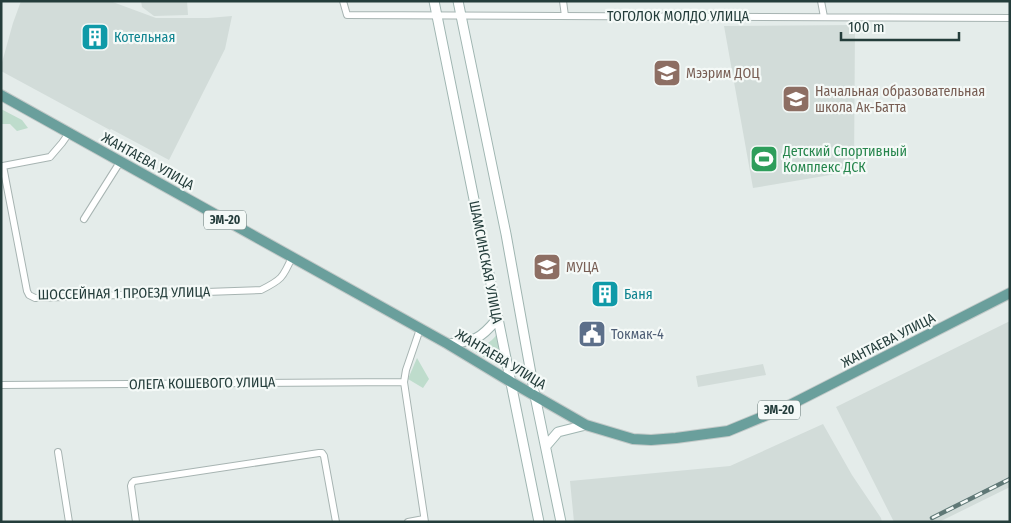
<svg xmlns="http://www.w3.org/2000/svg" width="1011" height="523" viewBox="0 0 1011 523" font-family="'Fira Sans Condensed',sans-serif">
<rect width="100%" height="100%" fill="#e4ecea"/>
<path fill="#d2dcd9" d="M 21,1 L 110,1 L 156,18 L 208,18 L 232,16 L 225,49 L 169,160 L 111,129 L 110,130 L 1,71 L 1,66 L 13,23 Z
M 141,1 L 187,1 L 188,15 L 154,16 L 142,7 Z
M 855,25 L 854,171 L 753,188 L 724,26 Z
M 1010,321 L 1010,487 L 939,522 L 894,522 L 836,407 Z
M 763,364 L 766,375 L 698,387 L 696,376 Z
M 823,424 L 852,475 L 881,518 L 882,522 L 574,522 L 570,481 L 730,466 Z"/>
<path fill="#bedccc" d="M 1,109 L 22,120 L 28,128 L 17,131 L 10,124 L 1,124 Z
M 497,334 L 504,369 L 472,350 C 482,347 491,343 497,334 Z
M 417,358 L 429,379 L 423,388 L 408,379 Z"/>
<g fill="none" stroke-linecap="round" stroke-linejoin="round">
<defs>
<path id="street" d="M 343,1 L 347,15 L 1010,18
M 563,1 L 565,16
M 821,1 L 824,17
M 69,133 L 62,143 L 50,157 L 3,166 L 27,291 L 29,295 L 35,298 L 261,290 C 281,280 283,278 292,257
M 84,219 L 120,162
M 420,329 L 406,370 L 404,382 L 425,522
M 1,385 L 404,382
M 58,452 L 69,522
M 136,522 L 131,486 L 132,483 L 134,481 L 319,453 L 322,453 L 324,456 L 336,522
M 408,522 L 424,519"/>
<path id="secondary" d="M 434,1 L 539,522
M 458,1 L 506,234 L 535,396 L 561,522
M 448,344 C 474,341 480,340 497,319
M 546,446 L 558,432 L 586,425"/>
<path id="primary" d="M 1,95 L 448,344 L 511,382 L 586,425 L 633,439 L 651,440 L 676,438 L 728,431 L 784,408 L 1010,293"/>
</defs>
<use href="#street" stroke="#a7b4b2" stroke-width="8"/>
<use href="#secondary" stroke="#9fb5b1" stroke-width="11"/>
<use href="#primary" stroke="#c2c9c8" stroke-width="12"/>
<use href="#street" stroke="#fff" stroke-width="6"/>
<use href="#secondary" stroke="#fff" stroke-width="9"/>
<use href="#primary" stroke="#6a9f9c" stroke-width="10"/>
<defs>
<path id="rail" d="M 932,518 L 1010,479"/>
</defs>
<use href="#rail" stroke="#5f7876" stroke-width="4.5"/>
<use href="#rail" stroke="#f4f9f7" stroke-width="2.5" stroke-dasharray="8" stroke-linecap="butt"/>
</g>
<defs>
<symbol id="building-square" viewBox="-11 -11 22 22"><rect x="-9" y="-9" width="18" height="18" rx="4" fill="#0f9aa8" stroke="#f4f9f7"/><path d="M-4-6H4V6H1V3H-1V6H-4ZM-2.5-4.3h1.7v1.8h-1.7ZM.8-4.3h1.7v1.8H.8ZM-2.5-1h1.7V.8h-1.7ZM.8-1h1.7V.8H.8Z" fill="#fff"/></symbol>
<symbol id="school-square" viewBox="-11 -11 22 22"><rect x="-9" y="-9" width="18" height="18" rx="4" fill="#8d6e63" stroke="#f4f9f7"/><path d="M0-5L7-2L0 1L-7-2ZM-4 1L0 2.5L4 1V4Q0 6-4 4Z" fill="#fff"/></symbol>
<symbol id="stadium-square" viewBox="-11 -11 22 22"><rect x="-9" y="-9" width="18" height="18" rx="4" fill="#2e9e5b" stroke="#f4f9f7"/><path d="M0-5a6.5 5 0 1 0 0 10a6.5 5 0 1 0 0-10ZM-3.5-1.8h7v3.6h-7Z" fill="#fff"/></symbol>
<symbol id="university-square" viewBox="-11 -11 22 22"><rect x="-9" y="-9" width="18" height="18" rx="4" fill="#8d6e63" stroke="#f4f9f7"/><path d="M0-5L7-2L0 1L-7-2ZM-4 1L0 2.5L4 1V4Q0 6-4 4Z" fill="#fff"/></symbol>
<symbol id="civic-square" viewBox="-11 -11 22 22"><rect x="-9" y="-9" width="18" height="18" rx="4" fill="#5c6f8a" stroke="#f4f9f7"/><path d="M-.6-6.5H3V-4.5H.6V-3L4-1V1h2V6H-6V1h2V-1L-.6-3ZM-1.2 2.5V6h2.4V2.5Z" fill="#fff"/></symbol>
</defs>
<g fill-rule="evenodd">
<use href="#building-square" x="79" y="21" width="32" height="32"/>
<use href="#school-square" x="651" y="57" width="32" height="32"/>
<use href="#school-square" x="780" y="83" width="32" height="32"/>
<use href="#stadium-square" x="748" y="143" width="32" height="32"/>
<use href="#university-square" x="531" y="251" width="32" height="32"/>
<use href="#building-square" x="589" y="278" width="32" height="32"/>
<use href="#civic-square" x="576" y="318" width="32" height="32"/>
</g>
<g text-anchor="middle" stroke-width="4.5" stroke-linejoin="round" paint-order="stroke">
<g fill="#f4f9f7" stroke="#627573" stroke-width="1">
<rect x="204" y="210.5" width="42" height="19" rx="4"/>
<rect x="758" y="400.5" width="42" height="19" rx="4"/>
</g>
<g font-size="12" font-weight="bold" fill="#243d3b">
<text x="225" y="224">ЭМ-20</text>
<text x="779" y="414">ЭМ-20</text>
</g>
<g font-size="14" fill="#243d3b" stroke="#f4f9f7">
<text x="678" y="21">ТОГОЛОК МОЛДО УЛИЦА</text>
<text transform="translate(148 161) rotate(29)" y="5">ЖАНТАЕВА УЛИЦА</text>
<text transform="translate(486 262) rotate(79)" y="5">ШАМСИНСКАЯ УЛИЦА</text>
<text transform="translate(124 293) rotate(-1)" y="5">ШОССЕЙНАЯ 1 ПРОЕЗД УЛИЦА</text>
<text transform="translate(888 340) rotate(-27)" y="5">ЖАНТАЕВА УЛИЦА</text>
<text transform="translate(501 359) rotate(31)" y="5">ЖАНТАЕВА УЛИЦА</text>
<text transform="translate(202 383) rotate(-1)" y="5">ОЛЕГА КОШЕВОГО УЛИЦА</text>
</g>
<g font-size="14" fill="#0d838f" stroke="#f4f9f7" text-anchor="start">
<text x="114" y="42">Котельная</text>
<text x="624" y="299">Баня</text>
</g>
<g font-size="14" fill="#785e54" stroke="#f4f9f7" text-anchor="start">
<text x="686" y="78">Мээрим ДОЦ</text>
<text x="815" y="96">Начальная образовательная<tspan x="815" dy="16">школа Ак-Батта</tspan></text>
<text x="566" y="272">МУЦА</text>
</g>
<g font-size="14" fill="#27864d" stroke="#f4f9f7" text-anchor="start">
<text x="783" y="156">Детский Спортивный<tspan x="783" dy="16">Комплекс ДСК</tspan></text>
</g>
<g font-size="14" fill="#4e5e75" stroke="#f4f9f7" text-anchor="start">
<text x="611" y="339">Токмак-4</text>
</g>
</g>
<rect width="1011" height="523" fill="none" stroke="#243d3b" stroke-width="5"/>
<path d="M841 32v8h118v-8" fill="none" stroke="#243d3b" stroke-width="2.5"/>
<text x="848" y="32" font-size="15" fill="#243d3b" stroke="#f4f9f7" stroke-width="4" paint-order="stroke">100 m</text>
</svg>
